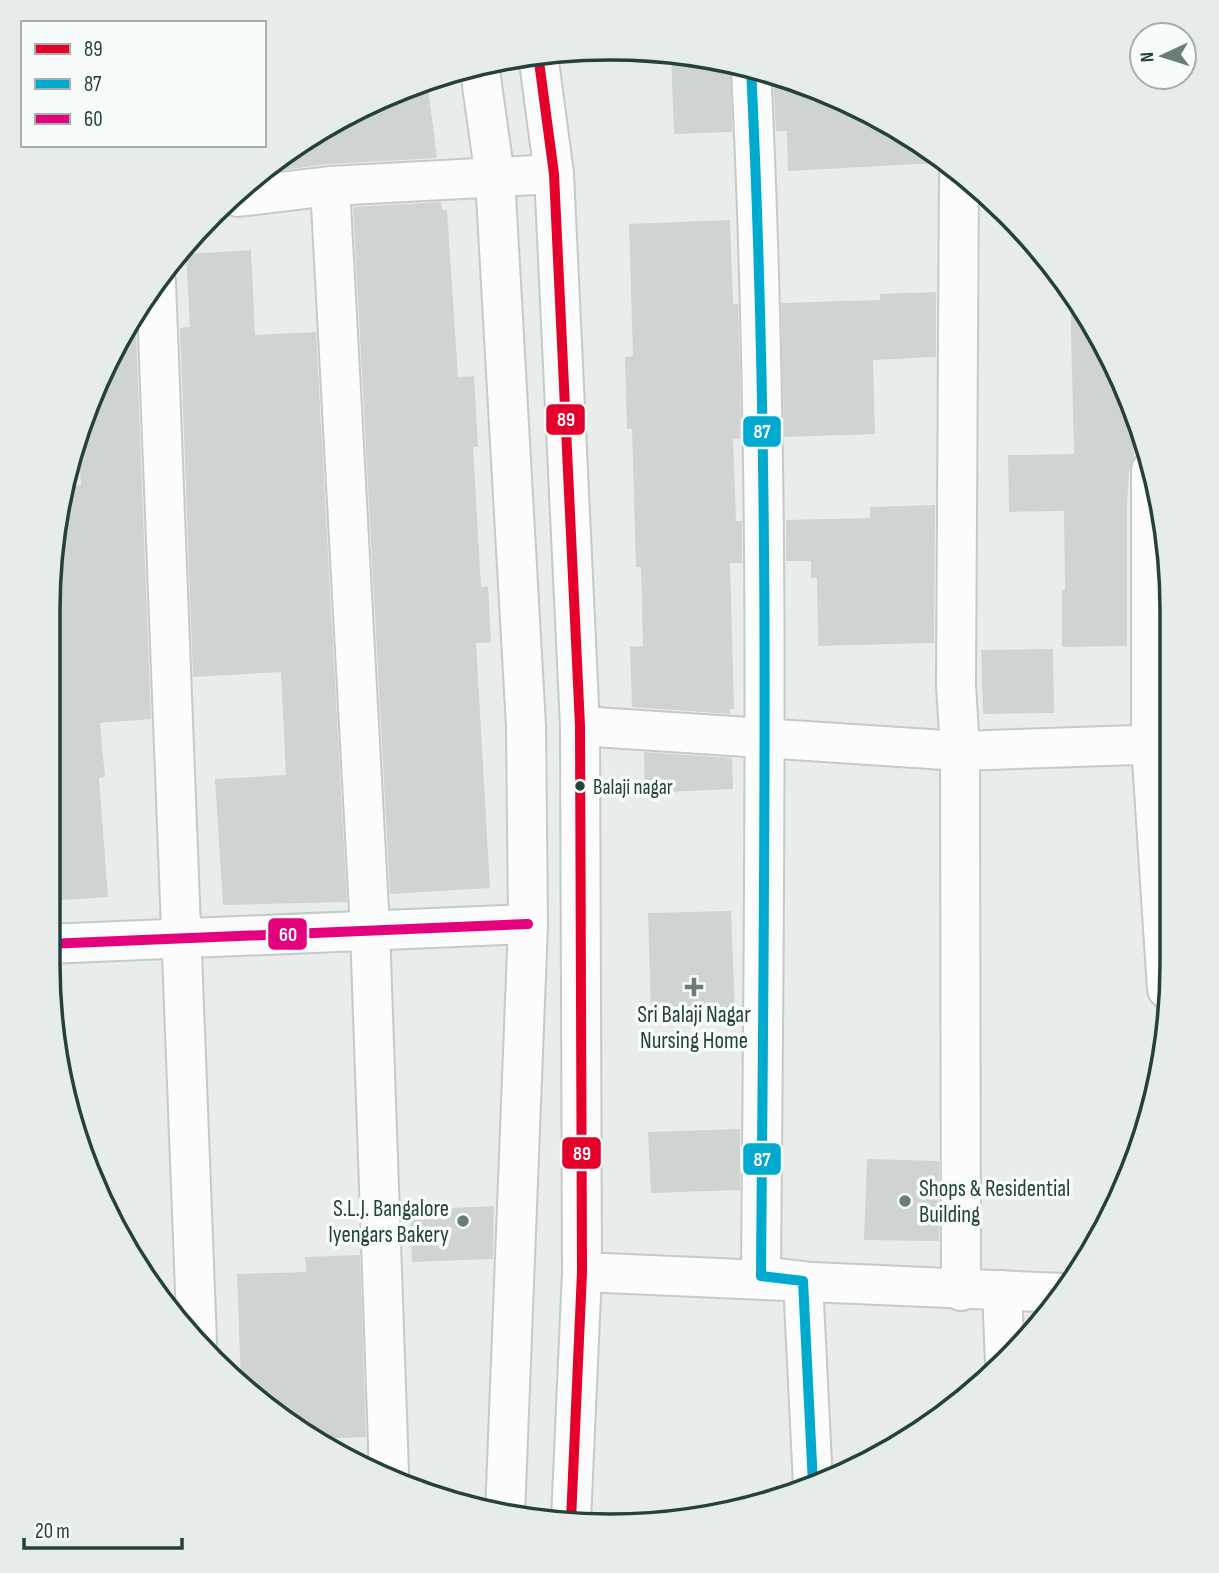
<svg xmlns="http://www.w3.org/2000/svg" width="1219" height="1573" viewBox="0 0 1219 1573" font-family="'Sofia Sans Condensed',sans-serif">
<rect width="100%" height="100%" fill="#e8edeb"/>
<path fill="#cfd4d2" d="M 671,53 L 731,62 L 732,132 L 674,134 Z
M 773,74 L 825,90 L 922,142 L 942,159 L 939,163 L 788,171 L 787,131 L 776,131 Z
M 427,80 L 437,158 L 329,164 L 266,172 L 297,142 L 395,90 Z
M 441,202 L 442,210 L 447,210 L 458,377 L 474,376 L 478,447 L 473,447 L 481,587 L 488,586 L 491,642 L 476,643 L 490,888 L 390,894 L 353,207 Z
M 730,220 L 733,304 L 738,304 L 740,370 L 741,439 L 733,439 L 736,521 L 742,521 L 742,563 L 730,563 L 734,709 L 730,709 L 730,714 L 632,707 L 630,647 L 643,646 L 641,567 L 636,567 L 632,429 L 627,429 L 625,357 L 633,356 L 629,224 Z
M 251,250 L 255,335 L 316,332 L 347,902 L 223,905 L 215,779 L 286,775 L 281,672 L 193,677 L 180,328 L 190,327 L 186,254 Z
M 1070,289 L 1133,410 L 1134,457 L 1129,470 L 1127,505 L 1127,646 L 1062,647 L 1062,591 L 1065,590 L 1064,511 L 1009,512 L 1008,455 L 1074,454 Z
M 936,292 L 936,357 L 873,360 L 875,434 L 784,437 L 781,303 L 880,300 L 880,294 Z
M 136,331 L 151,719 L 100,723 L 105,777 L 99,778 L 108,897 L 47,901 L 48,573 L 50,564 L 63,563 L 60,516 L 66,486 L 81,485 L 77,429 L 129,332 Z
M 935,505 L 934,643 L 818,646 L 817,578 L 811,578 L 811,561 L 786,561 L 786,520 L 870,518 L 870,507 Z
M 1053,649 L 1054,713 L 983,714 L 981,650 Z
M 644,752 L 732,758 L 733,789 L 645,793 Z
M 731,911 L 735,1012 L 651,1015 L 648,913 Z
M 740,1129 L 740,1190 L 651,1193 L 648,1132 Z
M 867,1159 L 939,1161 L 939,1241 L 864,1240 Z
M 494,1206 L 493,1259 L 412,1262 L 410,1210 Z
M 360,1255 L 366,1437 L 314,1439 L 241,1383 L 237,1274 L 306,1272 L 305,1257 Z"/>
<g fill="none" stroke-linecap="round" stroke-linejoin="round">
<defs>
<path id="minor" d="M 751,68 C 771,470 764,874 761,1276 L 803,1281 L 813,1485
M 959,172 L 956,685 L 960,751 L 961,1291
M 330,186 L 370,929 L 389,1473
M 238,197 L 330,186 L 554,174
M 156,282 L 197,1342
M 1151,470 L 1151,744 L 1167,989
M 580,726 L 960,751 L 1167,744
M 47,944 L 528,924
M 1002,1290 L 1005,1363"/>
<path id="tertiary" d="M 538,54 L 554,174 L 580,726 L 582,1272 L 571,1520
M 479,64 L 495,177 L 526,726 L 528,924 L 505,1515
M 582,1272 L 1062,1293"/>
</defs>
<use href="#minor" stroke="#c5cac8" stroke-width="42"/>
<use href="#tertiary" stroke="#c5cac8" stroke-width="42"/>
<use href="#minor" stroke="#fcfcfc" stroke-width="38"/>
<use href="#tertiary" stroke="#fcfcfc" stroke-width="38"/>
<defs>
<path id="bus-1" d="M 538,54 L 554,174 L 580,726 L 582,1272 L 571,1520"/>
<path id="bus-2" d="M 751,68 C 771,470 764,874 761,1276 L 803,1281 L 813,1485"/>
<path id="bus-3" d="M 47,944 L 528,924"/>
</defs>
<use href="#bus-1" stroke="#f7fbf9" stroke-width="16"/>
<use href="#bus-2" stroke="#f7fbf9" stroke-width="16"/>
<use href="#bus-3" stroke="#f7fbf9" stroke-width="16"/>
<use href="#bus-1" stroke="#e4002b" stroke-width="10"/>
<use href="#bus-2" stroke="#00a9ce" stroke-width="10"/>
<use href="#bus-3" stroke="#e5007d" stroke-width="10"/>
</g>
<circle fill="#24423a" stroke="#f7fbf9" stroke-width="2.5" cx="580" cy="786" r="6"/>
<g fill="#697e78" stroke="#f7fbf9" stroke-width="2.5">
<path d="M690.5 976.5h7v7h7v7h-7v7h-7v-7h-7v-7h7z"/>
<circle cx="905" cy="1201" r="7"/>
<circle cx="463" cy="1221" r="7"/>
</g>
<g text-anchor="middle" stroke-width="7" stroke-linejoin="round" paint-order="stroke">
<g font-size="21" fill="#24423a" stroke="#f7fbf9" text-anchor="start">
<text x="593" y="794">Balaji nagar</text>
</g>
<g font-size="23" fill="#24423a" stroke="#f7fbf9">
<text x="694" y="1022">Sri Balaji Nagar<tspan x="694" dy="26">Nursing Home</tspan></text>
<text x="919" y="1196" text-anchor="start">Shops &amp; Residential<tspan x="919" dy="26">Building</tspan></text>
<text x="449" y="1216" text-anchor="end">S.L.J. Bangalore<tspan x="449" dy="26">Iyengars Bakery</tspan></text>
</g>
</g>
<path d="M0 0H1219V1573H0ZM610 60H610A550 550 0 0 1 1160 610V964A550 550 0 0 1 610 1514H610A550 550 0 0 1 60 964V610A550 550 0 0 1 610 60Z" fill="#e6ecea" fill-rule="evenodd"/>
<path fill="none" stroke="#24423a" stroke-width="3.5" d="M610 60H610A550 550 0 0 1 1160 610V964A550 550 0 0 1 610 1514H610A550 550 0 0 1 60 964V610A550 550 0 0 1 610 60Z"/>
<g stroke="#f7fbf9" stroke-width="2.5">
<rect x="545" y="403" width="41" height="33" rx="7" fill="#e4002b"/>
<rect x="742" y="415" width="40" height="33" rx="7" fill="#00a9ce"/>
<rect x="267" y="917" width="41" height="34" rx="7" fill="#e5007d"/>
<rect x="561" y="1136" width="41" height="34" rx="7" fill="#e4002b"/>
<rect x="742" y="1142" width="40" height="34" rx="7" fill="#00a9ce"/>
</g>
<g font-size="19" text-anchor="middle" font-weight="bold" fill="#fff">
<text x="566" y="426">89</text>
<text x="762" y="438">87</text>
<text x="288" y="941">60</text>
<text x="582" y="1160">89</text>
<text x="762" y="1166">87</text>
</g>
<rect x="21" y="21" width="245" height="126" fill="#f7fbf9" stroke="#a3b1ad" stroke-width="2"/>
<rect x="35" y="44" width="35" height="10" fill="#e4002b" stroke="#a3b1ad" stroke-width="2"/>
<text x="84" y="56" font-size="21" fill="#24423a">89</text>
<rect x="35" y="79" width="35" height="10" fill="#00a9ce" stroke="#a3b1ad" stroke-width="2"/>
<text x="84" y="91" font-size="21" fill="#24423a">87</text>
<rect x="35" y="114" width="35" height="10" fill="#e5007d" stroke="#a3b1ad" stroke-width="2"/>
<text x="84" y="126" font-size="21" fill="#24423a">60</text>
<g transform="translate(1163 56) rotate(266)"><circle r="33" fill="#f7fbf9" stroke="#a3b1ad" stroke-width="2"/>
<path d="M0-5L12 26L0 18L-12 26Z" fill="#697e78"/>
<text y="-10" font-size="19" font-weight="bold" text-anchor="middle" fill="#24423a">N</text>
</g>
<path d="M24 1538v10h158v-10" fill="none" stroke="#24423a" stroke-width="3.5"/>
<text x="35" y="1538" font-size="21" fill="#24423a" stroke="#f7fbf9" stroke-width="5" paint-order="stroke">20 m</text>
</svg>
